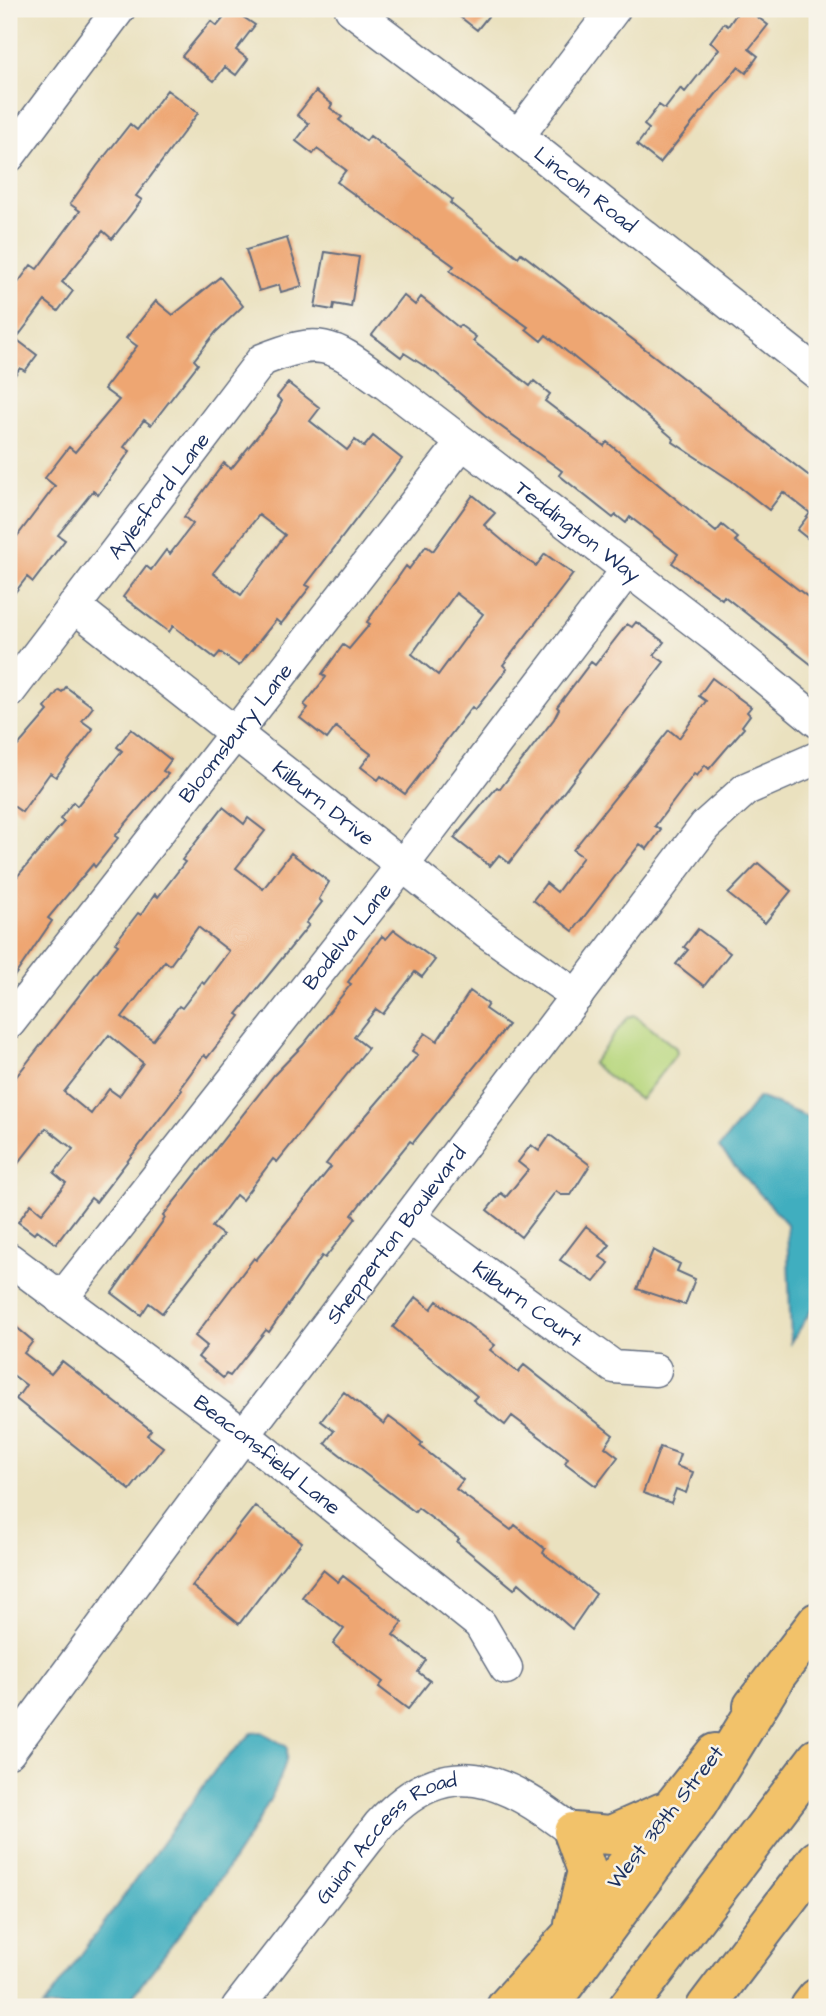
<svg xmlns="http://www.w3.org/2000/svg" width="826" height="2016" viewBox="0 0 826 2016" font-family="'Architects Daughter',sans-serif">
<rect width="100%" height="100%" fill="#f7f3e8"/>
<filter id="ink" filterUnits="userSpaceOnUse"><feTurbulence type="fractalNoise" baseFrequency=".0143" numOctaves="2"/><feDisplacementMap in="SourceGraphic" scale="14" xChannelSelector="R" yChannelSelector="G"/><feConvolveMatrix kernelMatrix="1 2 1 2 8 2 1 2 1" color-interpolation-filters="sRGB"/></filter>
<filter id="wash" filterUnits="userSpaceOnUse"><feTurbulence type="fractalNoise" baseFrequency=".00686" numOctaves="4" result="noise"/><feDisplacementMap in="SourceGraphic" scale="28" xChannelSelector="R" yChannelSelector="G"/><feGaussianBlur stdDeviation="1.57" result="paint"/><feColorMatrix in="noise" values="0 0 0 0 0 0 0 0 0 0 0 0 0 0 0 0 0 1.4 0 .05"/><feComposite in="paint" operator="in"/></filter>
<g filter="url(#wash)">
<rect width="100%" height="100%" fill="#eae1bf"/>
<path fill="#b8d77e" stroke="#6a836e" stroke-width="2" d="M 634,1015 L 676,1048 L 677,1053 L 640,1100 L 592,1064 L 628,1017 Z"/>
<path fill="#41aebf" stroke="#2e6e8e" stroke-width="2" d="M 759,1097 L 817,1121 L 817,1301 L 791,1343 L 787,1224 L 719,1148 Z
M 262,1732 L 287,1747 C 292,1797 159,1961 124,2007 L 43,2007 L 216,1769 L 252,1733 Z"/>
<g id="blocks">
<path fill="#eea672" fill-rule="evenodd" d="M 231,9 L 255,25 L 236,50 L 248,59 L 236,75 L 225,67 L 214,81 L 182,56 L 211,21 L 217,26 Z
M 450,9 L 494,9 L 477,30 Z
M 740,9 L 747,9 L 768,25 L 749,49 L 758,56 L 746,73 L 738,67 L 660,163 L 637,145 L 649,129 L 644,125 L 659,105 L 665,109 L 681,88 L 685,92 L 719,49 L 710,42 L 724,23 L 728,26 Z
M 167,90 L 198,113 L 136,196 L 142,200 L 112,239 L 103,231 L 62,282 L 73,291 L 58,311 L 45,301 L 16,339 L 37,355 L 25,371 L 20,368 L 9,383 L 9,295 L 31,265 L 37,269 L 80,211 L 70,204 L 97,166 L 130,124 L 137,130 Z
M 316,91 L 332,104 L 330,108 L 342,117 L 339,120 L 366,141 L 370,136 L 453,200 L 450,203 L 518,257 L 521,253 L 817,482 L 817,546 L 797,530 L 810,513 L 783,492 L 769,510 L 732,481 L 673,442 L 674,439 L 641,411 L 546,335 L 541,341 L 526,329 L 528,327 L 450,271 L 454,266 L 337,182 L 346,170 L 317,149 L 313,154 L 296,141 L 309,124 L 297,115 Z
M 287,238 L 302,286 L 281,292 L 279,285 L 259,291 L 246,250 Z
M 325,252 L 359,257 L 351,307 L 334,304 L 333,310 L 315,307 Z
M 220,277 L 243,306 L 216,332 L 194,360 L 198,364 L 151,425 L 144,420 L 124,447 L 130,451 L 98,495 L 93,491 L 58,535 L 65,540 L 33,582 L 27,577 L 9,600 L 9,547 L 55,486 L 45,478 L 69,447 L 75,452 L 119,400 L 104,389 L 137,346 L 126,338 L 156,301 L 173,315 Z
M 403,295 L 415,305 L 421,297 L 458,327 L 460,325 L 476,337 L 473,341 L 530,386 L 534,381 L 550,394 L 545,401 L 604,446 L 607,442 L 716,532 L 722,525 L 738,538 L 735,541 L 817,604 L 817,669 L 724,596 L 722,599 L 672,563 L 678,554 L 630,517 L 626,523 L 616,515 L 613,518 L 559,475 L 562,471 L 485,415 L 437,374 L 404,353 L 401,357 L 372,335 Z
M 288,383 L 320,408 L 310,421 L 347,450 L 355,440 L 364,447 L 373,436 L 402,459 L 306,585 L 310,587 L 281,624 L 276,620 L 239,666 L 220,652 L 215,658 L 173,626 L 169,632 L 123,597 L 146,566 L 151,570 L 166,550 L 170,554 L 193,524 L 184,517 L 224,463 L 231,469 L 276,413 L 282,401 L 277,397 ZM 259,515 L 285,535 L 241,595 L 213,573 Z
M 473,495 L 495,513 L 484,525 L 521,556 L 536,566 L 545,554 L 573,574 L 503,665 L 507,669 L 475,710 L 472,707 L 405,794 L 381,776 L 378,780 L 361,767 L 371,754 L 336,727 L 327,739 L 300,718 L 308,708 L 304,705 L 326,677 L 322,674 L 343,645 L 349,649 L 370,624 L 367,622 L 406,566 L 409,569 L 426,546 L 433,551 ZM 456,593 L 483,614 L 438,675 L 412,654 Z
M 636,622 L 664,642 L 654,655 L 664,662 L 509,863 L 499,855 L 490,866 L 454,838 L 497,787 L 500,789 L 554,719 L 559,709 L 557,707 L 591,662 L 595,665 L 627,624 L 632,627 Z
M 712,678 L 751,707 L 747,712 L 750,715 L 742,726 L 744,728 L 709,769 L 705,765 L 697,776 L 694,774 L 655,826 L 661,830 L 647,849 L 640,844 L 573,931 L 533,900 L 546,883 L 557,892 L 583,857 L 573,850 L 669,730 L 679,738 L 706,701 L 699,696 Z
M 66,687 L 93,707 L 82,721 L 93,729 L 56,777 L 50,773 L 22,812 L 9,803 L 9,756 L 48,711 L 45,708 L 59,690 L 62,692 Z
M 131,729 L 171,760 L 163,771 L 168,774 L 115,836 L 118,838 L 95,867 L 93,864 L 48,918 L 52,921 L 9,984 L 9,886 L 64,822 L 60,819 L 73,802 L 77,806 L 122,751 L 117,747 Z
M 223,807 L 244,824 L 248,818 L 265,831 L 236,868 L 263,889 L 291,853 L 329,882 L 319,899 L 322,902 L 306,923 L 309,925 L 237,1014 L 240,1016 L 207,1058 L 204,1055 L 180,1088 L 182,1090 L 96,1202 L 91,1198 L 56,1244 L 37,1230 L 34,1234 L 18,1222 L 31,1204 L 42,1213 L 66,1183 L 54,1173 L 73,1149 L 46,1128 L 9,1175 L 9,1086 L 118,945 L 115,943 L 138,913 L 141,915 L 155,894 L 158,897 L 185,862 L 182,860 ZM 198,927 L 229,951 L 204,984 L 202,982 L 182,1008 L 179,1006 L 153,1040 L 122,1017 L 165,961 L 170,965 ZM 109,1035 L 143,1063 L 119,1096 L 109,1089 L 91,1114 L 64,1092 Z
M 758,863 L 791,891 L 765,923 L 728,894 Z
M 698,929 L 730,953 L 704,986 L 676,964 L 688,950 L 684,947 Z
M 394,930 L 435,960 L 422,977 L 415,972 L 383,1014 L 376,1009 L 354,1037 L 368,1048 L 277,1162 L 273,1159 L 242,1200 L 236,1195 L 212,1227 L 223,1235 L 162,1313 L 149,1303 L 141,1315 L 112,1293 L 165,1218 L 163,1216 L 274,1075 L 303,1045 L 351,984 L 348,982 L 382,936 L 386,939 Z
M 470,991 L 488,1004 L 485,1009 L 508,1025 L 413,1143 L 410,1141 L 375,1184 L 352,1215 L 356,1218 L 325,1258 L 322,1256 L 269,1332 L 266,1330 L 230,1376 L 226,1374 L 223,1378 L 198,1357 L 207,1346 L 195,1336 L 254,1258 L 256,1260 L 331,1167 L 326,1164 L 339,1147 L 418,1055 L 412,1051 L 425,1033 L 437,1041 Z
M 550,1135 L 590,1165 L 571,1195 L 561,1195 L 556,1191 L 521,1237 L 487,1210 L 501,1193 L 506,1197 L 528,1170 L 518,1162 L 531,1145 L 539,1151 Z
M 586,1226 L 610,1245 L 600,1257 L 609,1263 L 594,1282 L 560,1260 Z
M 653,1250 L 680,1264 L 677,1271 L 695,1279 L 685,1305 L 637,1289 Z
M 416,1297 L 431,1309 L 437,1301 L 495,1345 L 490,1350 L 518,1372 L 524,1365 L 613,1435 L 605,1447 L 618,1457 L 596,1486 L 565,1463 L 568,1458 L 512,1416 L 505,1425 L 473,1400 L 477,1396 L 393,1327 Z
M 9,1321 L 33,1341 L 24,1353 L 51,1374 L 62,1361 L 151,1430 L 147,1435 L 163,1447 L 130,1490 L 16,1399 L 26,1385 L 9,1372 Z
M 344,1392 L 384,1424 L 389,1417 L 404,1428 L 422,1443 L 420,1446 L 463,1480 L 456,1489 L 511,1530 L 515,1525 L 545,1549 L 543,1553 L 596,1594 L 572,1629 L 519,1583 L 514,1589 L 457,1542 L 459,1539 L 418,1508 L 415,1512 L 325,1443 L 334,1431 L 321,1421 Z
M 660,1447 L 680,1454 L 676,1466 L 693,1472 L 686,1493 L 676,1489 L 671,1503 L 643,1493 Z
M 255,1506 L 302,1542 L 239,1624 L 192,1586 Z
M 323,1570 L 338,1582 L 343,1576 L 403,1622 L 393,1635 L 426,1660 L 418,1672 L 430,1681 L 408,1709 L 379,1687 L 383,1682 L 333,1644 L 344,1629 L 302,1597 Z"/>
</g>
</g>
<g filter="url(#ink)">
<use href="#blocks" fill-opacity="0" stroke="#636d80" stroke-width="2"/>
<g fill="none" stroke-linecap="round" stroke-linejoin="round">
<defs>
<g id="minor">
<path id="s1" d="M 351,9 L 518,136 L 817,373"/>
<path d="M 518,136 L 614,9"/>
<path d="M 9,156 L 119,9"/>
<path id="s2" d="M 74,606 L 487,932 L 577,996"/>
<path id="s3" d="M 9,692 L 262,360 C 325,334 334,347 385,383 L 714,636 L 817,721"/>
<path id="s4" d="M 9,1023 L 462,443"/>
<path id="s5" d="M 409,1217 L 614,1367 L 655,1370"/>
<path id="s6" d="M 9,1259 L 244,1435 L 480,1624 L 506,1668"/>
<path id="s7" d="M 61,1299 L 403,865 L 628,569"/>
<path id="s8" d="M 9,1752 L 244,1435 L 705,826 L 746,789 L 817,758"/>
<path id="s9" d="M 238,2007 L 379,1825 C 447,1749 505,1779 573,1832"/>
</g>
<path id="major" d="M 753,1706 L 817,1622
M 574,1924 L 587,1871 L 573,1832 L 611,1835 L 663,1812
M 506,2007 L 570,1936 L 715,1753
M 810,2007 L 817,1998"/>
<path id="highway" d="M 548,2007 L 698,1804 L 774,1680
M 628,2007 L 817,1758
M 706,2007 L 817,1860"/>
</defs>
<use href="#minor" stroke="#636d80" stroke-width="35"/>
<use href="#major" stroke="#636d80" stroke-width="42"/>
<use href="#highway" stroke="#636d80" stroke-width="42"/>
<use href="#minor" stroke="#fff" stroke-width="32"/>
<use href="#major" stroke="#f2c26a" stroke-width="38"/>
<use href="#highway" stroke="#f2c26a" stroke-width="38"/>
</g>
</g>
<g text-anchor="middle" stroke-width="5" stroke-linejoin="round" paint-order="stroke">
<g font-size="21" fill="#1b2f5e" stroke="#f7f3e8">
<text dy="7" stroke="none"><textPath href="#s1" startOffset="296">Lincoln Road</textPath></text>
<text dy="7" stroke="none"><textPath href="#s3" startOffset="247">Aylesford Lane</textPath></text>
<text dy="7" stroke="none"><textPath href="#s3" startOffset="796">Teddington Way</textPath></text>
<text dy="7" stroke="none"><textPath href="#s4" startOffset="368">Bloomsbury Lane</textPath></text>
<text dy="7" stroke="none"><textPath href="#s2" startOffset="318">Kilburn Drive</textPath></text>
<text dy="7" stroke="none"><textPath href="#s7" startOffset="462">Bodelva Lane</textPath></text>
<text dy="7" stroke="none"><textPath href="#s8" startOffset="646">Shepperton Boulevard</textPath></text>
<text dy="7" stroke="none"><textPath href="#s5" startOffset="147">Kilburn Court</textPath></text>
<text dy="7" stroke="none"><textPath href="#s6" startOffset="324">Beaconsfield Lane</textPath></text>
<text transform="translate(665 1817) rotate(-52)" y="7">West 38th Street</text>
<text dy="7" stroke="none"><textPath href="#s9" startOffset="228">Guion Access Road</textPath></text>
</g>
</g>
<rect width="826" height="2016" fill="none" stroke="#f7f3e8" stroke-width="35"/>
</svg>
